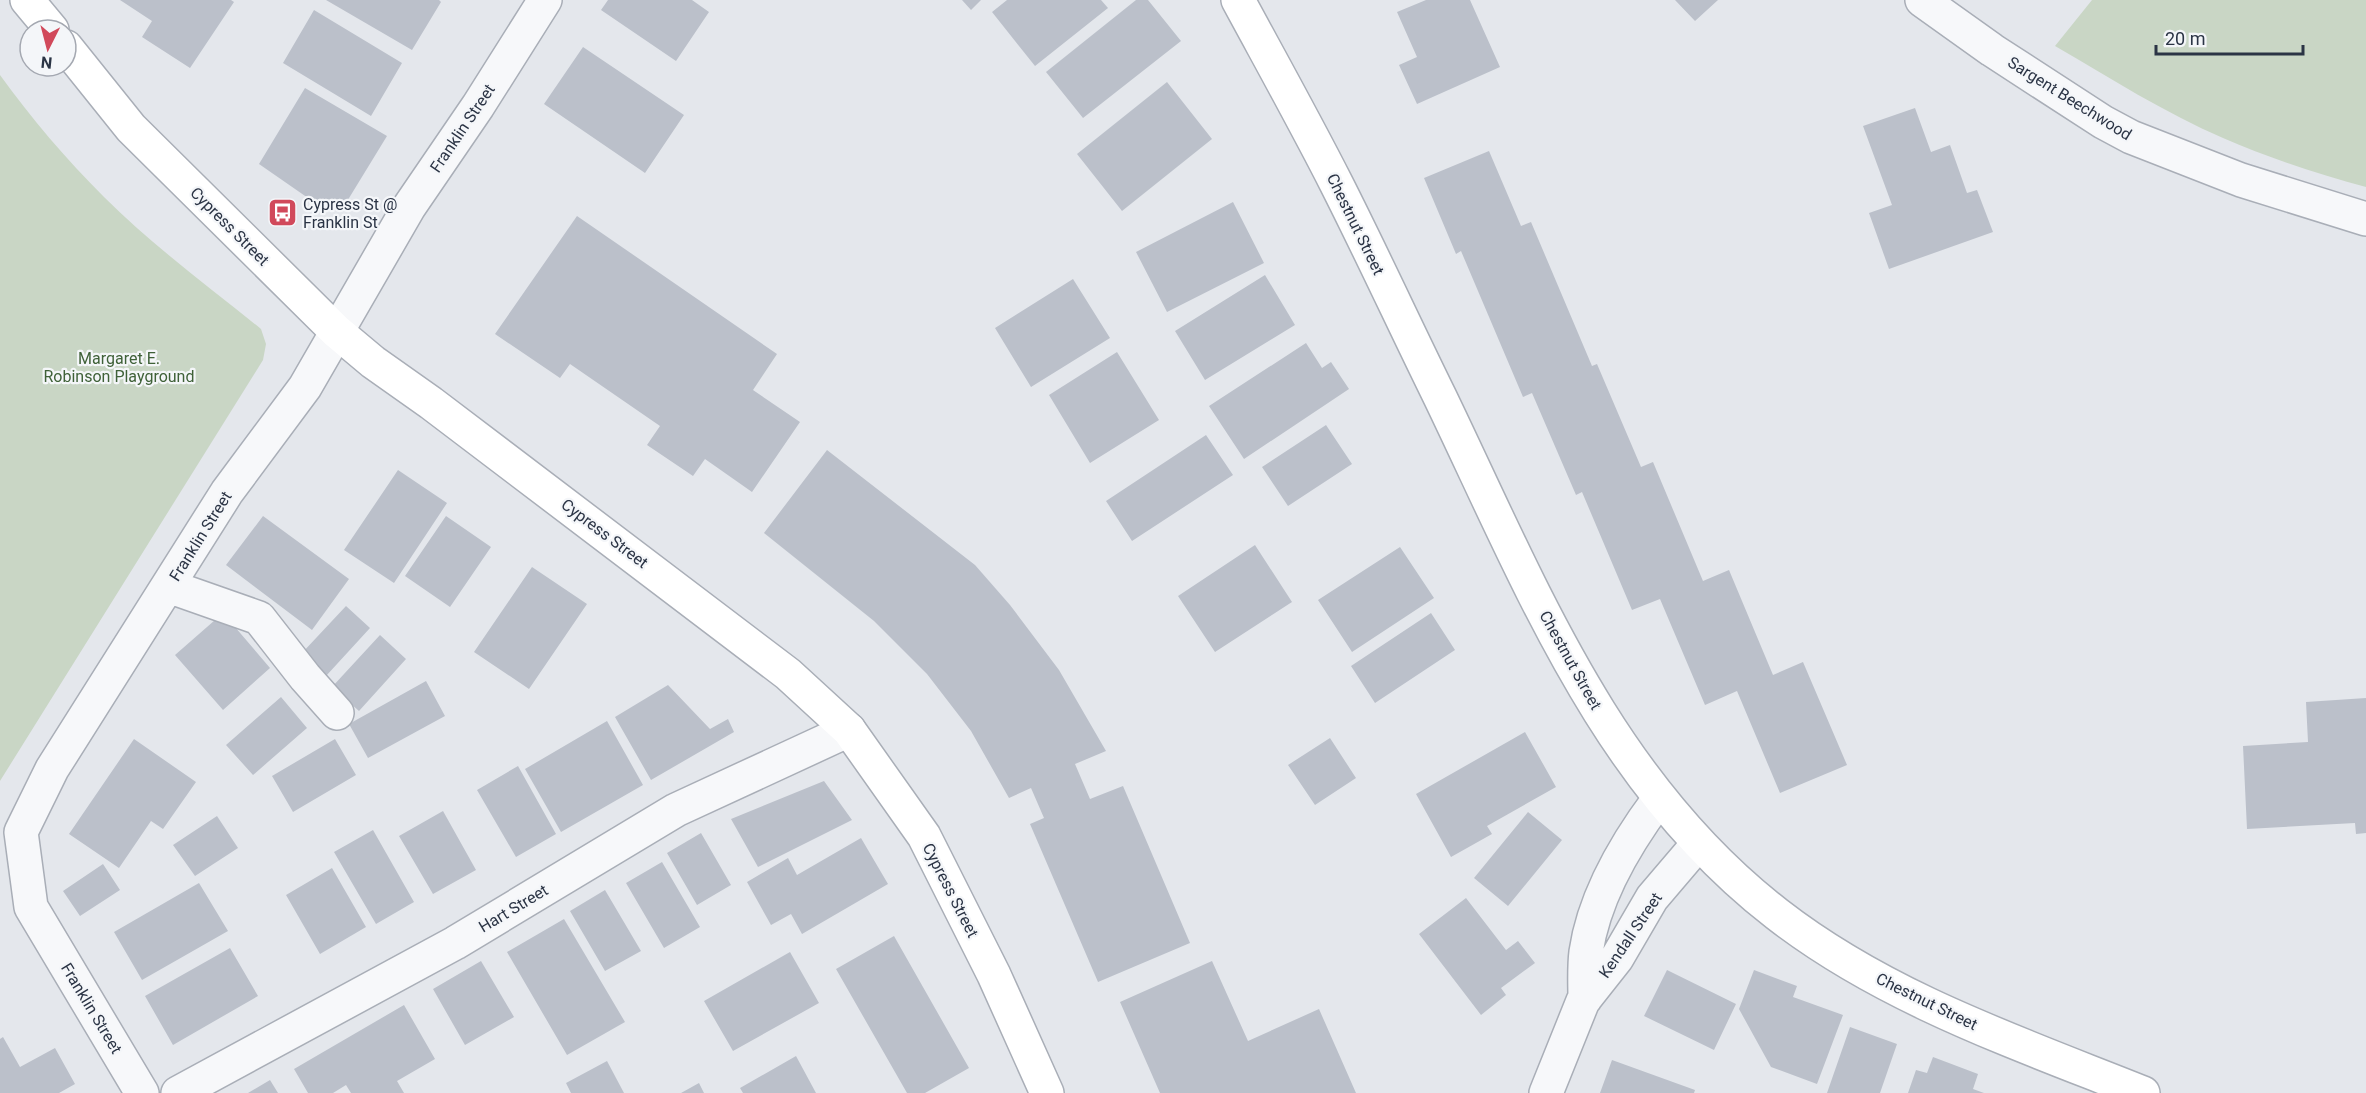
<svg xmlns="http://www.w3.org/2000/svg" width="2366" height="1093" viewBox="0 0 2366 1093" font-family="Roboto,sans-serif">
<rect width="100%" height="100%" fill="#e4e7ec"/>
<path fill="#c9d6c5" d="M 2092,0 L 2366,0 L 2366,187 C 2318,174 2269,158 2223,138 C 2165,113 2110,78 2055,46 Z
M 0,75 C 31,118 66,159 104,197 C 152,245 208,286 261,329 L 266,344 L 263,360 L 0,781 Z"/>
<path fill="#bbc0ca" d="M 120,0 L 231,0 L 234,2 L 190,68 L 142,37 L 152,21 Z
M 326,0 L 439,0 L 441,2 L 412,50 Z
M 608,0 L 692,0 L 709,12 L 676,61 L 601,10 Z
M 962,0 L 981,0 L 971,10 Z
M 1007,0 L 1101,0 L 1108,8 L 1035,66 L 992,12 Z
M 1136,0 L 1148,0 L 1181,41 L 1083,118 L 1046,72 Z
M 1426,0 L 1470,0 L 1500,67 L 1417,104 L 1399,65 L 1417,57 L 1397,12 Z
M 1675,0 L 1718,0 L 1695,21 Z
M 314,10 L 402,63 L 371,116 L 283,63 Z
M 583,47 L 684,115 L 645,173 L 544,104 Z
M 1167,82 L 1212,139 L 1122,211 L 1077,154 Z
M 305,88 L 387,136 L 346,203 L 321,207 L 259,164 Z
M 1915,108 L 1931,152 L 1950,145 L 1967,193 L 1977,190 L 1993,232 L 1889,269 L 1869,213 L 1892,205 L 1863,126 Z
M 1489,151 L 1521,226 L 1531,222 L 1592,366 L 1597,364 L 1641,467 L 1653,462 L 1703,581 L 1729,570 L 1773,675 L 1803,662 L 1847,765 L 1780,793 L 1737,691 L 1705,705 L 1660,599 L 1632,610 L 1582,492 L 1576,495 L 1532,393 L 1523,397 L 1461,251 L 1456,254 L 1424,178 Z
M 1233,202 L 1264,263 L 1167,312 L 1136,252 Z
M 577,216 L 777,354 L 753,390 L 800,422 L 752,492 L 705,459 L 693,476 L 647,445 L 660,426 L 570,364 L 560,378 L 495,334 Z
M 1265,275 L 1295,325 L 1205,380 L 1175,331 Z
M 1073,279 L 1110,338 L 1031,387 L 995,328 Z
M 1306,343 L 1322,368 L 1331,362 L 1349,389 L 1244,459 L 1209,406 Z
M 1117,352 L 1159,420 L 1090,463 L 1049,395 Z
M 1326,425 L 1352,464 L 1288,506 L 1262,467 Z
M 1206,435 L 1233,475 L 1132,541 L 1106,501 Z
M 827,450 L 975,565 L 1010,605 L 1059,670 L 1106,751 L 1075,764 L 1090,799 L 1123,786 L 1190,943 L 1098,982 L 1030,824 L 1044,818 L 1031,788 L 1009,798 L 971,731 L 927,674 L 874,621 L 764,533 Z
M 398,470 L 447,503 L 394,583 L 344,550 Z
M 263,516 L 349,579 L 312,630 L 226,565 Z
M 446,516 L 491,547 L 450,607 L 405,576 Z
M 1255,545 L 1292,602 L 1215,652 L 1178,596 Z
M 1400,547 L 1434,598 L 1352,652 L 1318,600 Z
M 532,567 L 587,604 L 529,689 L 474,652 Z
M 346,606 L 370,628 L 326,676 L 302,653 Z
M 223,613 L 270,668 L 223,710 L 175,655 Z
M 1431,613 L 1455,650 L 1375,703 L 1351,666 Z
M 380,635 L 406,659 L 359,711 L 332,687 Z
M 426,681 L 445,716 L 368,758 L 349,724 Z
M 668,685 L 710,729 L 728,719 L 734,732 L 651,780 L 615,717 Z
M 281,697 L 307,728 L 253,775 L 226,745 Z
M 2366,698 L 2366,833 L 2356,834 L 2355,823 L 2247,829 L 2243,746 L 2308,742 L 2306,702 Z
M 607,721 L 643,785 L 561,832 L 525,769 Z
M 1525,732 L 1556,787 L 1487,826 L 1492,834 L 1451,857 L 1416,794 Z
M 1330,738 L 1356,778 L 1315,805 L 1288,765 Z
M 134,739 L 196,782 L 163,829 L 151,821 L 119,868 L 69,834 Z
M 335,739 L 356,775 L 293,812 L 272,776 Z
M 518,766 L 556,834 L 516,857 L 477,790 Z
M 824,781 L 852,820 L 758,867 L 731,819 Z
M 443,811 L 476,870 L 433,894 L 399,836 Z
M 1528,812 L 1562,840 L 1508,906 L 1474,878 Z
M 217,816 L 238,848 L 195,876 L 173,845 Z
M 373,830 L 414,902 L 376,924 L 334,852 Z
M 701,833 L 731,885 L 697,905 L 667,853 Z
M 861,838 L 888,884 L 802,934 L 791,914 L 771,925 L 747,882 L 788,858 L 797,875 Z
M 662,862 L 700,927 L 664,948 L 626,883 Z
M 103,864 L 120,890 L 80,916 L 63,891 Z
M 332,868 L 366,927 L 320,954 L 286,895 Z
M 199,883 L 228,931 L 142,980 L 114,932 Z
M 605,890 L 641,951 L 605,971 L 570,911 Z
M 1466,898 L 1506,950 L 1518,941 L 1535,963 L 1501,988 L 1506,995 L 1481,1015 L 1419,934 Z
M 564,919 L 625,1022 L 567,1055 L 507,952 Z
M 894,936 L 969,1068 L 925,1093 L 907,1093 L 836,969 Z
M 230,948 L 258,996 L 173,1045 L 145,996 Z
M 790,952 L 819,1003 L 733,1051 L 704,1001 Z
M 481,961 L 514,1017 L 465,1045 L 433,989 Z
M 1212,961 L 1248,1041 L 1319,1009 L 1356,1093 L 1160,1093 L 1120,1002 Z
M 1667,970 L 1736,1004 L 1714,1050 L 1644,1016 Z
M 1754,970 L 1797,986 L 1793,997 L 1843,1015 L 1817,1084 L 1771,1067 L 1739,1009 Z
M 404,1005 L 435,1059 L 397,1081 L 404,1093 L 351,1093 L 346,1085 L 333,1093 L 308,1093 L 294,1069 Z
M 1850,1027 L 1897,1044 L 1880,1093 L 1827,1093 Z
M 3,1037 L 20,1067 L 55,1048 L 75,1084 L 59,1093 L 0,1093 L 0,1039 Z
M 796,1056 L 816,1093 L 743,1093 L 740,1088 Z
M 1933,1057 L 1978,1074 L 1973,1089 L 1984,1093 L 1908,1093 L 1916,1070 L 1927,1073 Z
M 1612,1060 L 1695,1090 L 1694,1093 L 1600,1093 Z
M 607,1061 L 624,1093 L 571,1093 L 566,1083 Z
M 270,1080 L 278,1093 L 248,1093 Z
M 699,1083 L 704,1093 L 681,1093 Z"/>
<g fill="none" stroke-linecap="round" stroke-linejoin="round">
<defs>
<path id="street" d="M 1922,0 L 1992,50 L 2103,122 L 2131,137 L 2241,180 L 2366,219
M 168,586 L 259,618 L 305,677 L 337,713
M 1585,999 C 1585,983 1584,968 1586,952 C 1594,897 1626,843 1659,799
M 142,1093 L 31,907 L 21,832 L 52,769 L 227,492 L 305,387 L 409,207 L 478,106 L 545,0
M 178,1093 L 455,943 L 676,810 L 849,730
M 1546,1093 L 1583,1001 L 1617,958 L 1652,898 L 1698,844"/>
<path id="secondary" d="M 27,0 L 52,30
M 1238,0 C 1271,61 1305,122 1336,183 C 1372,254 1405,326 1440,397 C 1531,586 1606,782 1777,914 C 1885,998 2018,1043 2143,1093
M 66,47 L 131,128 L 336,331 L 373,362 L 431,403 L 788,674 L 849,730 L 924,836 L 994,975 L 1047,1093"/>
</defs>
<use href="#street" stroke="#a9aeb7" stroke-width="36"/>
<use href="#secondary" stroke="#a9aeb7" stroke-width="36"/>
<use href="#street" stroke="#f7f8fa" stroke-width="33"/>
<use href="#secondary" stroke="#fff" stroke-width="33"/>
</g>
<defs>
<symbol id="bus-square" viewBox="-11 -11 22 22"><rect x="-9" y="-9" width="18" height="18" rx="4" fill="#d1495b" stroke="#f4f6f9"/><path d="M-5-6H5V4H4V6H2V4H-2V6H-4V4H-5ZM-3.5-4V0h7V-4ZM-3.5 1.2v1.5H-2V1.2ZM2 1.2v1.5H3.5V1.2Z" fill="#fff"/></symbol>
</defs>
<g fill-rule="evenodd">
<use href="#bus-square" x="266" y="196" width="33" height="33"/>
</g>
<g text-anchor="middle" stroke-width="4.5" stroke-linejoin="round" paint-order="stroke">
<g font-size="16" fill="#2b3445" stroke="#f4f6f9">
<text transform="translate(2070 98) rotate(32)" y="6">Sargent Beechwood</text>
<text transform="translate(462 128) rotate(-56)" y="6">Franklin Street</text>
<text transform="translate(1356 224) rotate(64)" y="6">Chestnut Street</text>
<text transform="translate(230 226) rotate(45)" y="6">Cypress Street</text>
<text transform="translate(605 533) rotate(37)" y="6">Cypress Street</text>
<text transform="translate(200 536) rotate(-58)" y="6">Franklin Street</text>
<text transform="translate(1571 660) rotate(61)" y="6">Chestnut Street</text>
<text transform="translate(951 890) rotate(63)" y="6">Cypress Street</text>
<text transform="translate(513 908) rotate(-31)" y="6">Hart Street</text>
<text transform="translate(1630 935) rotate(-56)" y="6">Kendall Street</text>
<text transform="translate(1927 1001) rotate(26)" y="6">Chestnut Street</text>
<text transform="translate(92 1008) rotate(59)" y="6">Franklin Street</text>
</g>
<g font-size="16" fill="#2b3445" stroke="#f4f6f9" text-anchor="start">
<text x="303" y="210">Cypress St @<tspan x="303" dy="18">Franklin St</tspan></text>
</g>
<g font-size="16" fill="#3f6138" stroke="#f4f6f9">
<text x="119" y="364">Margaret E.<tspan x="119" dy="18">Robinson Playground</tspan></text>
</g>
</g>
<g transform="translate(48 48) rotate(186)"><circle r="28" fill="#f4f6f9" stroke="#a4a8b1" stroke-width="1.5"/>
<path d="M0-4.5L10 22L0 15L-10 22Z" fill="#d1495b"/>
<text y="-9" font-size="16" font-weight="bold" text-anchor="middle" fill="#2b3445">N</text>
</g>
<path d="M2156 45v9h147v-9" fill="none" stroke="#2b3445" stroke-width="3"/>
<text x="2165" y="45" font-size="18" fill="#2b3445" stroke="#f4f6f9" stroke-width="4.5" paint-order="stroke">20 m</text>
</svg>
